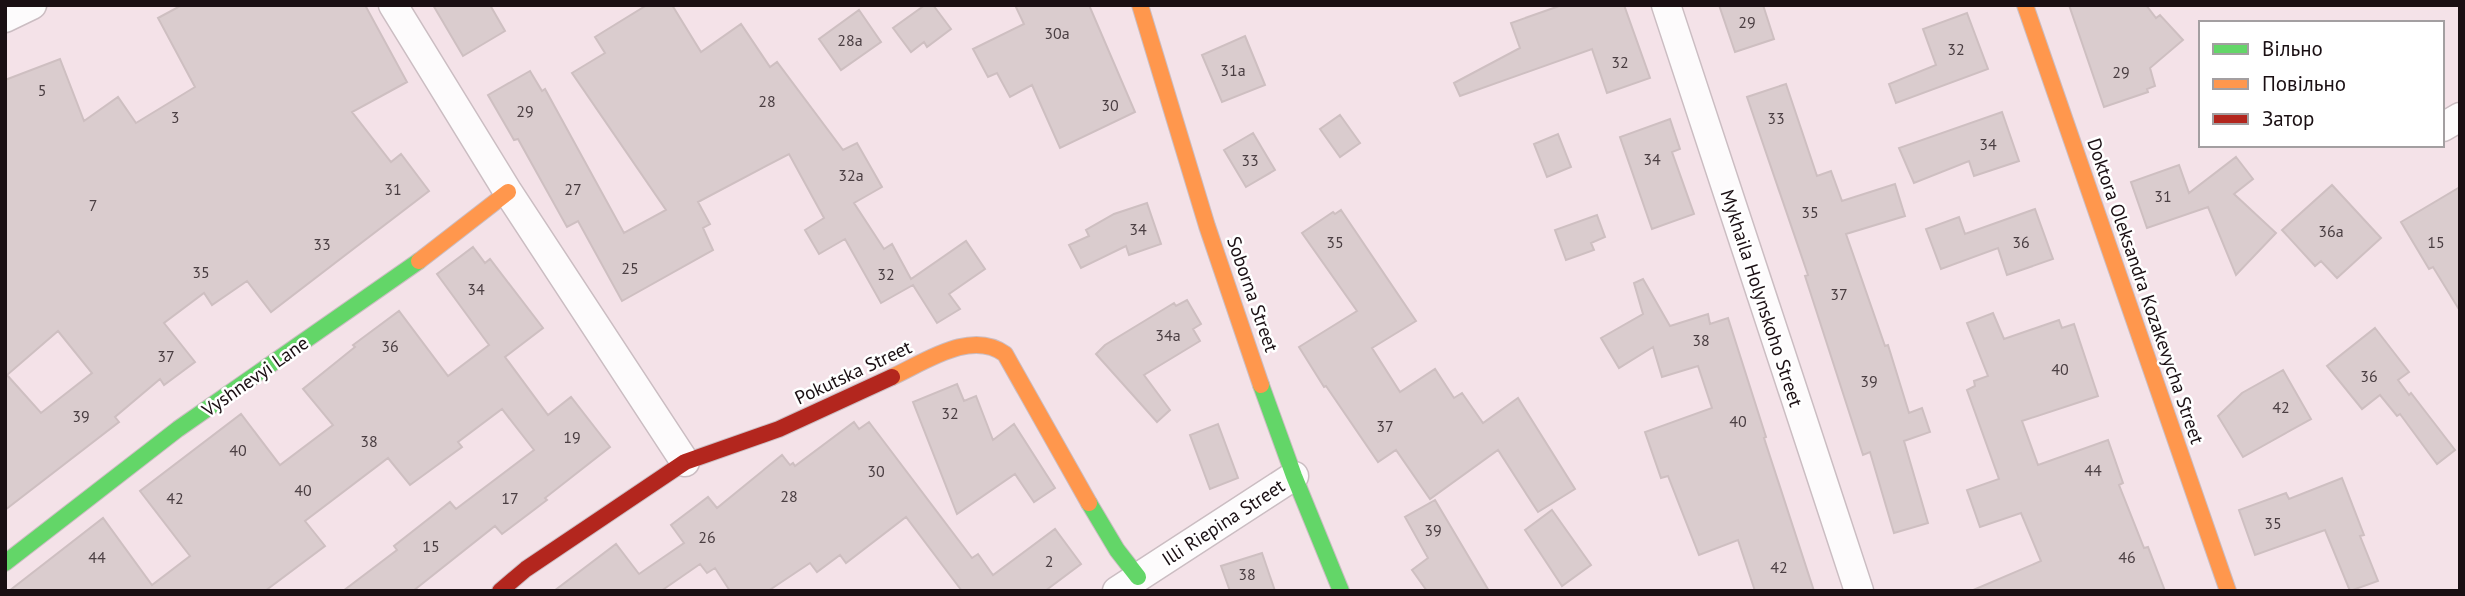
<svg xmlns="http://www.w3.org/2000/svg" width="2465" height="596" viewBox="0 0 2465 596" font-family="'PT Sans',sans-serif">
<rect width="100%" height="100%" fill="#f4e2e8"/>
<path fill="#daccce" stroke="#cebfc1" stroke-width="2" fill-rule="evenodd" d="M 182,5 L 365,5 L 407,82 L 352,112 L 391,162 L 401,154 L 429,191 L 271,312 L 247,281 L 212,305 L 204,293 L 164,323 L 195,362 L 164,385 L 160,379 L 115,417 L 119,422 L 5,510 L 5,80 L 60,59 L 84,121 L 118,97 L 136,123 L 195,87 L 158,18 ZM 58,331 L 92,373 L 41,413 L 7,375 Z
M 433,5 L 490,5 L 505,31 L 463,56 Z
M 647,5 L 672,5 L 701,52 L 741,24 L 770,67 L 777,62 L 843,150 L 857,143 L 882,187 L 854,203 L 884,249 L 892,244 L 911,279 L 966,241 L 985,269 L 949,294 L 960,309 L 937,323 L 913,285 L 881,303 L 845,239 L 819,254 L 805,230 L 824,218 L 789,154 L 698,202 L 710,224 L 703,228 L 713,250 L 622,301 L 578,221 L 567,227 L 518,139 L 514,140 L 488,95 L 530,71 L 542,91 L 545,89 L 624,233 L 666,210 L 572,73 L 605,53 L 595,37 Z
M 925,5 L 933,5 L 951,29 L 927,47 L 924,42 L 911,52 L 893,28 Z
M 1015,5 L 1089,5 L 1135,112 L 1060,148 L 1032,85 L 1010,97 L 997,73 L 988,77 L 973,49 L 1024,24 Z
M 1562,5 L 1624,5 L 1650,78 L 1607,93 L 1592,49 L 1460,96 L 1454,83 L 1520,48 L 1511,23 Z
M 1719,5 L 1763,5 L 1774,39 L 1735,52 Z
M 2069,5 L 2146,5 L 2156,18 L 2160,15 L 2183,40 L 2150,68 L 2155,86 L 2147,89 L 2148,92 L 2104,107 Z
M 859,10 L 881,42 L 841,70 L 819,39 Z
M 1967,13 L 1988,69 L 1896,103 L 1889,84 L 1936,65 L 1923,29 Z
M 1245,36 L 1265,85 L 1222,102 L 1202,55 Z
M 1786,84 L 1817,176 L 1831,171 L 1842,201 L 1895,184 L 1905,216 L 1846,234 L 1885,346 L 1888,345 L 1909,413 L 1922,408 L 1930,432 L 1904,441 L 1928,523 L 1894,533 L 1870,452 L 1863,455 L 1805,276 L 1808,275 L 1747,97 Z
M 2002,112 L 2019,161 L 1974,176 L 1969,161 L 1914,183 L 1899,148 Z
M 1340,115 L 1360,143 L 1340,157 L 1320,129 Z
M 1670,119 L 1680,149 L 1672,152 L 1694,214 L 1652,229 L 1620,137 Z
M 1253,133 L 1275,170 L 1246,187 L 1224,150 Z
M 1558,134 L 1571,167 L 1547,177 L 1534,144 Z
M 2236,157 L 2253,179 L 2234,194 L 2276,233 L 2236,275 L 2208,207 L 2147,228 L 2131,182 L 2179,165 L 2189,193 Z
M 2332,185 L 2381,238 L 2337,278 L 2321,261 L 2315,266 L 2282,230 Z
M 2460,187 L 2460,311 L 2433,267 L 2429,269 L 2401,222 Z
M 1147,203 L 1161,244 L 1129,255 L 1126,246 L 1081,268 L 1069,245 L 1089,236 L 1086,230 L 1114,214 Z
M 2035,209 L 2053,259 L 2007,275 L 1998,248 L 1941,269 L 1926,229 L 1959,217 L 1965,234 Z
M 1341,210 L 1416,321 L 1372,348 L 1400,392 L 1435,369 L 1454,398 L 1462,393 L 1483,423 L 1518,398 L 1575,489 L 1538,512 L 1498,450 L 1430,499 L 1396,450 L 1378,462 L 1326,386 L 1324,387 L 1299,347 L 1357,311 L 1302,233 L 1333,212 L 1335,214 Z
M 1597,215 L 1605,237 L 1591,243 L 1594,250 L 1566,260 L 1555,230 Z
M 473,247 L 485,263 L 490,259 L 543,328 L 505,357 L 548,415 L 571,397 L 610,447 L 545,498 L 547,500 L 502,534 L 495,526 L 413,591 L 343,591 L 397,550 L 394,546 L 450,502 L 456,509 L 534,450 L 502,409 L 458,442 L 462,447 L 410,485 L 388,458 L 305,521 L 325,546 L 265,591 L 9,591 L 103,518 L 152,585 L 190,556 L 140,491 L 241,414 L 280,465 L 333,425 L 303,389 L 355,347 L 353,345 L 399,311 L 448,376 L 489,345 L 437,274 Z
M 1643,279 L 1670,326 L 1708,314 L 1710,324 L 1728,318 L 1766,437 L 1764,438 L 1814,591 L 1755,591 L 1738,540 L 1699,555 L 1668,476 L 1661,478 L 1645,432 L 1712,408 L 1698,366 L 1662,377 L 1653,347 L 1619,368 L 1601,338 L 1643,314 L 1634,283 Z
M 1187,300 L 1201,324 L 1193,329 L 1200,341 L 1144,375 L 1170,410 L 1157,422 L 1096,354 L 1105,345 L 1174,303 L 1176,306 Z
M 1993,313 L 2004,339 L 2059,320 L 2062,328 L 2074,324 L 2098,396 L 2022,421 L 2038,465 L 2108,440 L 2123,483 L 2119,485 L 2144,548 L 2148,547 L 2165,591 L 1971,591 L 2041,561 L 2021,513 L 1980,527 L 1967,490 L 1999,479 L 1967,390 L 1975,386 L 1974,381 L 1988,376 L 1967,323 Z
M 2375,328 L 2409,372 L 2398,380 L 2409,395 L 2411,393 L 2455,450 L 2437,464 L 2400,414 L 2397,416 L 2380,395 L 2362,409 L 2327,366 Z
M 2283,370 L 2311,419 L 2243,457 L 2218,416 L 2242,393 Z
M 957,384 L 964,401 L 976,396 L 993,440 L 1014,424 L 1055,488 L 1034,502 L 1015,474 L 957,514 L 913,402 Z
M 854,422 L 859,429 L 869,422 L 972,558 L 978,554 L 993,575 L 1055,529 L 1081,564 L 1045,591 L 962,591 L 906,517 L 846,563 L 840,555 L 817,572 L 810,563 L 768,591 L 730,591 L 715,568 L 707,573 L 700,564 L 661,591 L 554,591 L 616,544 L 639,574 L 684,543 L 671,525 L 708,497 L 717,508 L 782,455 L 790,465 L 793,463 L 795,466 Z
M 1218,424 L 1238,478 L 1210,489 L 1190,435 Z
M 2342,478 L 2364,535 L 2360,536 L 2378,581 L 2350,591 L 2325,530 L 2255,555 L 2239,510 L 2286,493 L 2289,499 Z
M 1435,500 L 1489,591 L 1427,591 L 1412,570 L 1428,558 L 1405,517 Z
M 1552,510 L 1591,565 L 1562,586 L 1525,530 Z
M 1262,553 L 1275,591 L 1230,591 L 1221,566 Z"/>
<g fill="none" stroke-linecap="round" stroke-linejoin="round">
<defs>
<path id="street" d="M 393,5 L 508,192 L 685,462
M 1666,5 L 1859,591
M 5,18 L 32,5
M 2443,127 L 2460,117
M 1117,591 L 1294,476"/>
<path id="fast" d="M 1261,385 L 1294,476 L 1341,591
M 1089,503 L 1117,550 L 1138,577
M 5,563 L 178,429 L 419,261"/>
<path id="slow" d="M 1140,5 L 1207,226 L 1261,385
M 2025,5 L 2228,591
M 419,261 L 508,192
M 892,377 C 925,362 971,329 1005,354 L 1089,503"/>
<path id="jam" d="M 500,591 L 526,569 L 685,462 L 779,429 L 892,377"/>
</defs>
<use href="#street" stroke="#cbbdc2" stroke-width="31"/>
<use href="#fast" stroke="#cbbdc2" stroke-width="18"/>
<use href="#slow" stroke="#cbbdc2" stroke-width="18"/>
<use href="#jam" stroke="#cbbdc2" stroke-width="18"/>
<use href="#street" stroke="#fdfbfc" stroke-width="28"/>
<use href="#fast" stroke="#63d668" stroke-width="16"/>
<use href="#slow" stroke="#ff974d" stroke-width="16"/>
<use href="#jam" stroke="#b3261e" stroke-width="16"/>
</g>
<g text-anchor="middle" stroke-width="5" stroke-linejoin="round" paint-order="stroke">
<g font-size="16" fill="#4a3e42">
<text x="1747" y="28">29</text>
<text x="1057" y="39">30а</text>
<text x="850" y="46">28а</text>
<text x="1956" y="55">32</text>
<text x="1620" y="68">32</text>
<text x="1233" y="76">31а</text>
<text x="2121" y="78">29</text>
<text x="42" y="96">5</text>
<text x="767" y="107">28</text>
<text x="1110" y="111">30</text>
<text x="525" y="117">29</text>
<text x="175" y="123">3</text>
<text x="1776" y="124">33</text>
<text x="1988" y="150">34</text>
<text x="1652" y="165">34</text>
<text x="1250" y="166">33</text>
<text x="851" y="181">32а</text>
<text x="393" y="195">31</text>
<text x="573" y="195">27</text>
<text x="2163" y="202">31</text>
<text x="93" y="211">7</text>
<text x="1810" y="218">35</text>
<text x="1138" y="235">34</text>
<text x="2331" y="237">36а</text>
<text x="1335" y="248">35</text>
<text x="2021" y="248">36</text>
<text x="2436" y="248">15</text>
<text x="322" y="250">33</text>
<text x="630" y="274">25</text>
<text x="201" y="278">35</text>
<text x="886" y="280">32</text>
<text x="476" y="295">34</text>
<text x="1839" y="300">37</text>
<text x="1168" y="341">34а</text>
<text x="1701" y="346">38</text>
<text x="390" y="352">36</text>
<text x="166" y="362">37</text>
<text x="2060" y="375">40</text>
<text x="2369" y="382">36</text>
<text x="1869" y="387">39</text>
<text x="2281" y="413">42</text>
<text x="950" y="419">32</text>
<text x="81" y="422">39</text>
<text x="1738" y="427">40</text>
<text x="1385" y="432">37</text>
<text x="572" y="443">19</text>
<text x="369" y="447">38</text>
<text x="238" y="456">40</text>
<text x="2093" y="476">44</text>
<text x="876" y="477">30</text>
<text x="303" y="496">40</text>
<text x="789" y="502">28</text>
<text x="175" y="504">42</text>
<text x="510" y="504">17</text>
<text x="2273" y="529">35</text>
<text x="1433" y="536">39</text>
<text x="707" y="543">26</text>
<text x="431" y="552">15</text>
<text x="97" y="563">44</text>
<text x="2127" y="563">46</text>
<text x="1049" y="567">2</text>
<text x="1779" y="573">42</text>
<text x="1247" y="580">38</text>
</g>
<g font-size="19" fill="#1a0f13" stroke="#fff">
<text transform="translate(2146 291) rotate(71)" y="7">Doktora Oleksandra Kozakevycha Street</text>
<text transform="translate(1253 294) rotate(71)" y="7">Soborna Street</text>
<text transform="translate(1762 298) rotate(72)" y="7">Mykhaila Holynskoho Street</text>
<text transform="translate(853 372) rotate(-25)" y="7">Pokutska Street</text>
<text transform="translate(255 376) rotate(-35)" y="7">Vyshnevyi Lane</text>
<text transform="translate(1223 522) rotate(-33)" y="7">Illi Riepina Street</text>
</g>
</g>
<rect width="2465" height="596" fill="none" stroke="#1a0f13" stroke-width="14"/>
<rect x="2199" y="21" width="245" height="126" fill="#ffffff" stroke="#a39fa1" stroke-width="2"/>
<rect x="2213" y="44" width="35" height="10" fill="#63d668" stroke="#a39fa1" stroke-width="2"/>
<text x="2262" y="56" font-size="21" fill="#1a0f13">Вільно</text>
<rect x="2213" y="79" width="35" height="10" fill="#ff974d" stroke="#a39fa1" stroke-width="2"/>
<text x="2262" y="91" font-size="21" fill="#1a0f13">Повільно</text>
<rect x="2213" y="114" width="35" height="10" fill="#b3261e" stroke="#a39fa1" stroke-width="2"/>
<text x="2262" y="126" font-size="21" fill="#1a0f13">Затор</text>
</svg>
